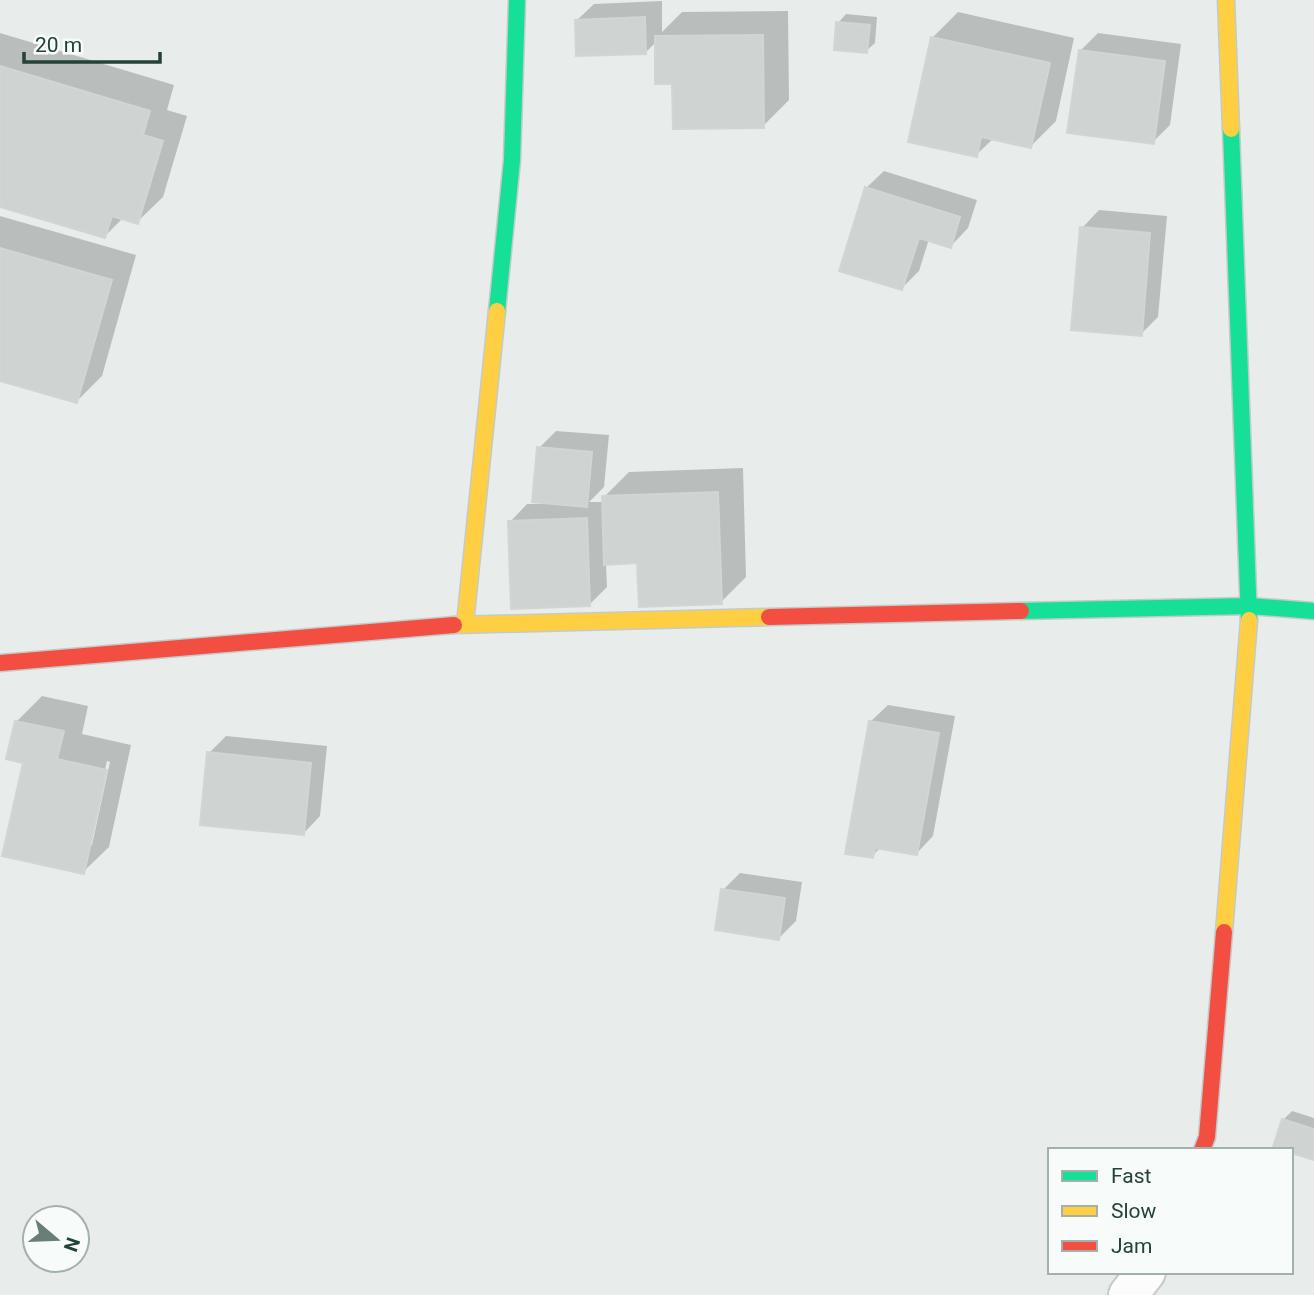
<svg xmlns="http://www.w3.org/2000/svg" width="1314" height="1295" viewBox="0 0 1314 1295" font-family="Roboto,sans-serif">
<rect width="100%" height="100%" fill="#e8edeb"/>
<path fill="#0003" fill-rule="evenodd" d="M 662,1 L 662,32 L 682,12 L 788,11 L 789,100 L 763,126 L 674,83 L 657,41 L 645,53 L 576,21 L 594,4 Z
M 958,12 L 1074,38 L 1056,121 L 1031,146 L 994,138 L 976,155 L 932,38 Z
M 846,14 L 877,17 L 875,43 L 866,51 L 838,23 Z
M 0,33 L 174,85 L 167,110 L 187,116 L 163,197 L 137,222 L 123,218 L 105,236 L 0,205 Z
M 1098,33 L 1181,44 L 1170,125 L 1153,142 L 1080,51 Z
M 884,171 L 977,200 L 968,228 L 951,246 L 929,239 L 919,271 L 902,288 L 866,188 Z
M 1099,210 L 1167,216 L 1158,317 L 1141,334 L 1082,228 Z
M 0,216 L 136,255 L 102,376 L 77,401 L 0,379 Z
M 556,431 L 609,435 L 604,487 L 589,502 L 604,502 L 604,497 L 629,472 L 743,468 L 746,577 L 721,602 L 639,562 L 606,563 L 607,587 L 590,604 L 510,522 L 527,504 L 547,504 L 539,448 Z
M 42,696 L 88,706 L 82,734 L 131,745 L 109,847 L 83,872 L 25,761 L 16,722 ZM 107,761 L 110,762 L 92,845 L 88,845 Z
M 888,705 L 955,716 L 933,836 L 916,854 L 881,847 L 872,856 L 870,722 Z
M 226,736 L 327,746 L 320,816 L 303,834 L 209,753 Z
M 740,873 L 802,882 L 796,921 L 779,938 L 723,890 Z
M 1292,1111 L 1314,1118 L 1314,1159 L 1275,1146 L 1283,1120 Z"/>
<path fill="#cfd4d2" stroke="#d1d6d4" stroke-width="2" d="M 645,17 L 646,54 L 576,56 L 575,20 Z
M 836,22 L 870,25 L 867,53 L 834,50 Z
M 763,35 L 764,128 L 673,129 L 672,84 L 655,84 L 655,36 Z
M 931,37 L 1050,63 L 1031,148 L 981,137 L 977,157 L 908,142 Z
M 1079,50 L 1165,61 L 1154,144 L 1067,133 Z
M 0,66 L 150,111 L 143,135 L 163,141 L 138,224 L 112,216 L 105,238 L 0,207 Z
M 865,187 L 960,217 L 951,248 L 919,238 L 902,290 L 839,271 Z
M 1080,227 L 1150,233 L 1142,336 L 1071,330 Z
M 0,248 L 112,280 L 77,403 L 0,381 Z
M 537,447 L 592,452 L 587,507 L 532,502 Z
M 718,492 L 722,604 L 639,607 L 637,563 L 604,565 L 602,496 Z
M 587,518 L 590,606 L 511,609 L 508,521 Z
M 15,721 L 64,731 L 57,759 L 107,770 L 84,874 L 2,856 L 23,763 L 6,759 Z
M 869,721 L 939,733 L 917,855 L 875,848 L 873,858 L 845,854 Z
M 207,752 L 311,763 L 304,835 L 200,825 Z
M 721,889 L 785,898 L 779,940 L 715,930 Z
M 1282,1119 L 1314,1129 L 1314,1160 L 1291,1153 L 1291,1150 L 1273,1147 Z"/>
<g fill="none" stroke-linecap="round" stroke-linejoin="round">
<defs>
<path id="street" d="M 1128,1295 L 1146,1272"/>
<path id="fast" d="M 1231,129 L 1249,620
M 497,311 L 512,160 L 517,0
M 1021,611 L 1250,606 L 1314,611"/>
<path id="slow" d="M 1226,0 L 1231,129
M 465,624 L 497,311
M 454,625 L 769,617
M 1224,932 L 1249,620"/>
<path id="jam" d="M 769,617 L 1021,611
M 0,663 L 454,625
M 1202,1150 L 1207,1137 L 1224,932"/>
</defs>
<use href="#street" stroke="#c5cac8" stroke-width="42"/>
<use href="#fast" stroke="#c3cbc8" stroke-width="19"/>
<use href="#slow" stroke="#c3cbc8" stroke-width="19"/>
<use href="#jam" stroke="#c3cbc8" stroke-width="19"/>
<use href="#street" stroke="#fcfcfc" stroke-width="38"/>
<use href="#fast" stroke="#16e098" stroke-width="16"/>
<use href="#slow" stroke="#ffcf43" stroke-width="16"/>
<use href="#jam" stroke="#f24e42" stroke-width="16"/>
</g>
<rect x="1048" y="1148" width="245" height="126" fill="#f7fbf9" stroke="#a3b1ad" stroke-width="2"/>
<rect x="1062" y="1171" width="35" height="10" fill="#16e098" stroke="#a3b1ad" stroke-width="2"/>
<text x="1111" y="1183" font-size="21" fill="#24423a">Fast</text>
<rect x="1062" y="1206" width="35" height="10" fill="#ffcf43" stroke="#a3b1ad" stroke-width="2"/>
<text x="1111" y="1218" font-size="21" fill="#24423a">Slow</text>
<rect x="1062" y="1241" width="35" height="10" fill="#f24e42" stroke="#a3b1ad" stroke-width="2"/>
<text x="1111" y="1253" font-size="21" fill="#24423a">Jam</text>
<g transform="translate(56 1239) rotate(109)"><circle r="33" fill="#f7fbf9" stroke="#a3b1ad" stroke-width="2"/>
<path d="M0-5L12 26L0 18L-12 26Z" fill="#697e78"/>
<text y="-10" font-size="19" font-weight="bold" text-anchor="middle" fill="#24423a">N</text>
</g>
<path d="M24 52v10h136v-10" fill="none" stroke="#24423a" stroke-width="3.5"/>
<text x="35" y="52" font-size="21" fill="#24423a" stroke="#f7fbf9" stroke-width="5" paint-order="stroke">20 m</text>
</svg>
